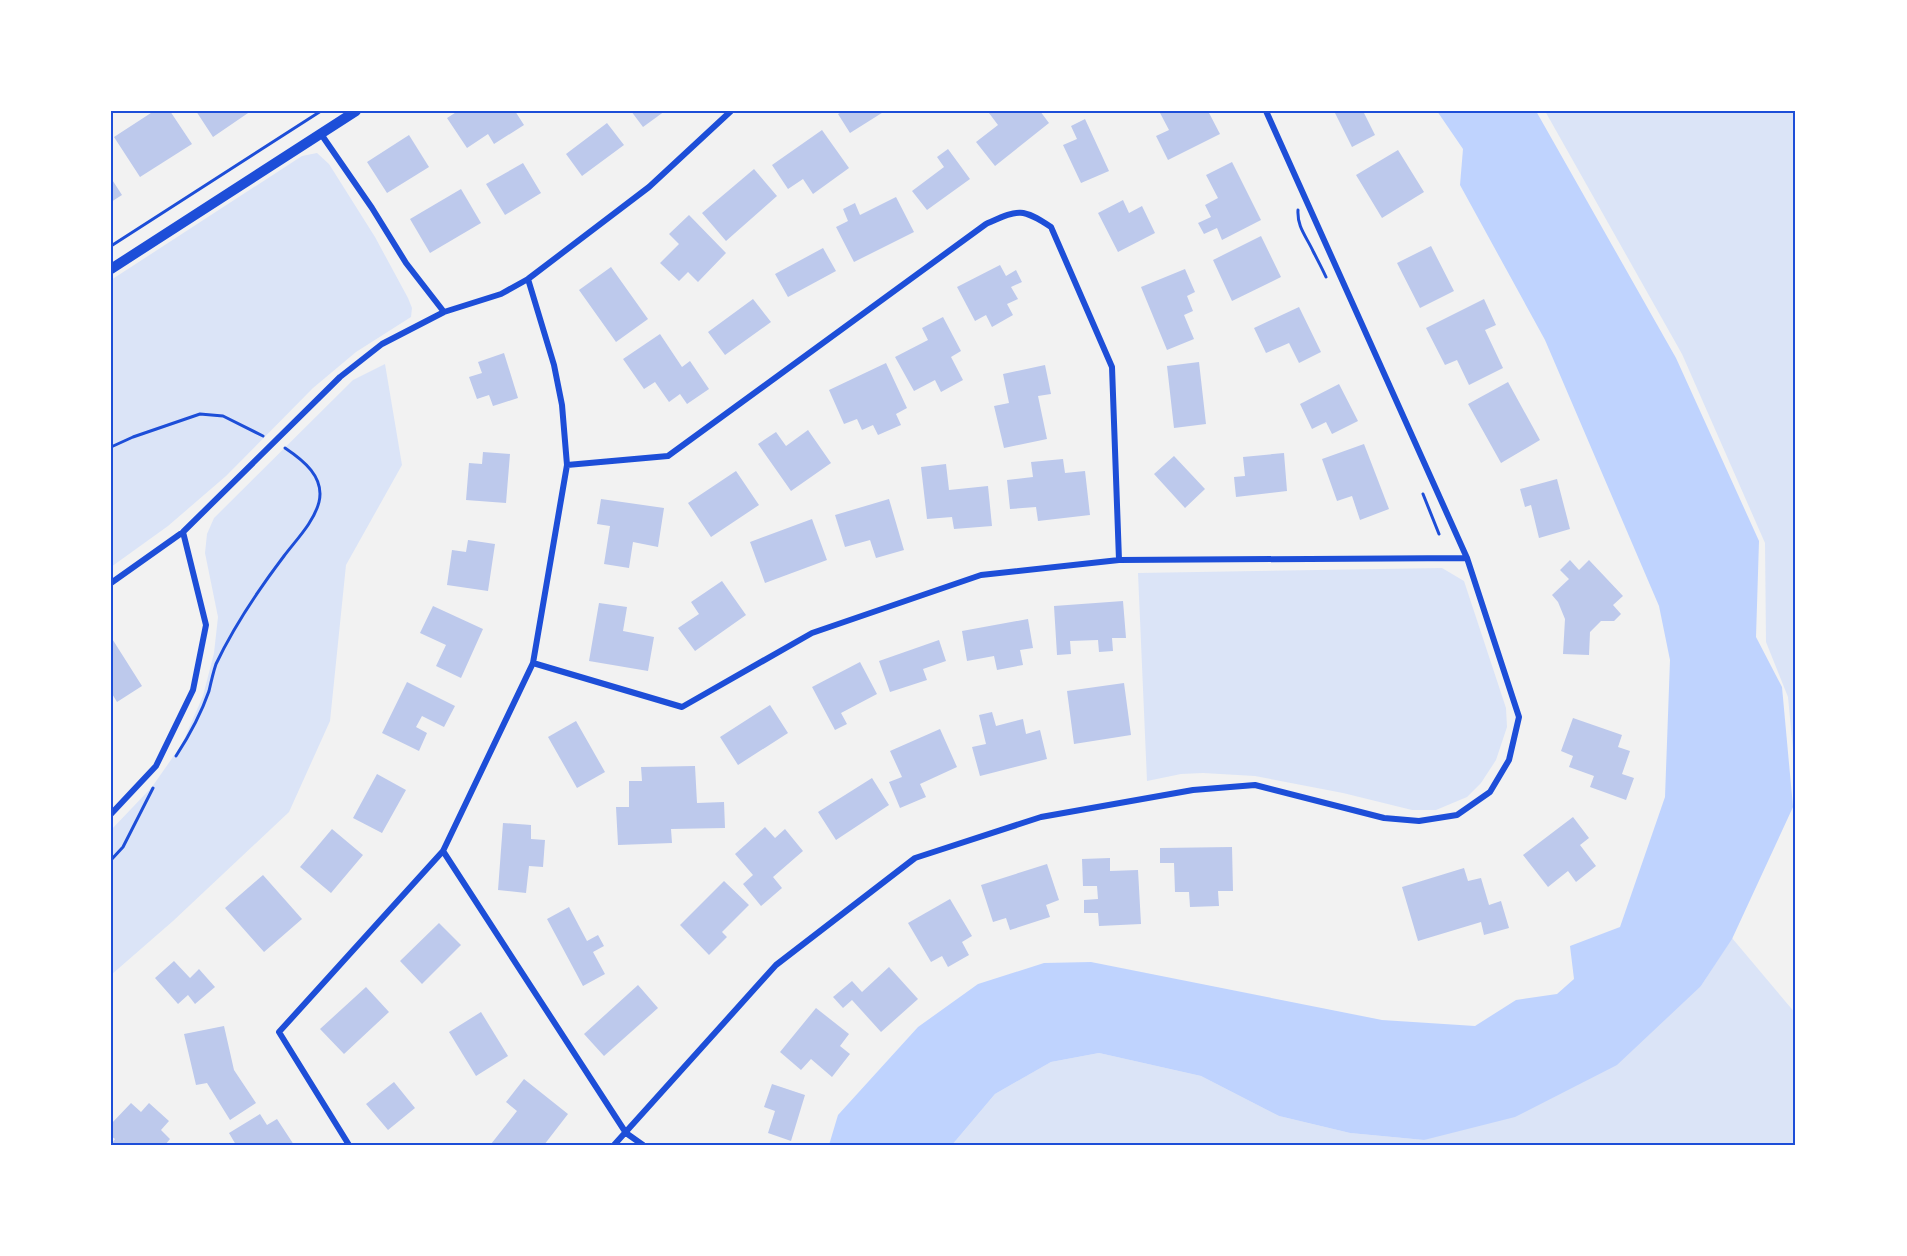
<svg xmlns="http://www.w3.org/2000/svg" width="1907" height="1256" viewBox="0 0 1907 1256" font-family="Karla,sans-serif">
<rect width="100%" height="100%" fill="#f2f2f2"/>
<path fill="#dbe4f7" d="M 1545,111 L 1796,111 L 1796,749 L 1793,750 L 1788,697 L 1766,642 L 1765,543 L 1682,354 Z
M 317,153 L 329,164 L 375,237 L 408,298 L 412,308 L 411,317 L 356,352 L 313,388 L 226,476 L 168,526 L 111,567 L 111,280 L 302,156 Z
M 385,364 L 402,465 L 346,565 L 330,721 L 289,812 L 173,921 L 111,975 L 111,830 L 152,787 L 182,744 L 203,696 L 214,653 L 218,617 L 205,553 L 207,534 L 214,518 L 353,380 Z
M 1442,568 L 1464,581 L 1506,708 L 1507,727 L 1496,760 L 1481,783 L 1467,797 L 1436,810 L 1412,810 L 1343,793 L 1255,776 L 1203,773 L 1181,774 L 1147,781 L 1138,573 Z
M 1732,938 L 1796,1014 L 1796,1145 L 952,1145 L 995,1094 L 1051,1062 L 1099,1053 L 1201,1076 L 1279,1116 L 1350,1133 L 1424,1140 L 1701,986 Z"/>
<path fill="#bfd3fe" d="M 1437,111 L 1536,111 L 1676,358 L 1759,541 L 1756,637 L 1782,687 L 1793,807 L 1732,939 L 1701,986 L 1617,1065 L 1515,1117 L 1424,1140 L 1350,1133 L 1279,1116 L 1201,1076 L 1099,1053 L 1051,1062 L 995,1094 L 952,1145 L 829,1145 L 838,1115 L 918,1027 L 978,984 L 1044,963 L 1091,962 L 1382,1020 L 1475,1026 L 1516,1000 L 1557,994 L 1574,979 L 1570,946 L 1620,927 L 1665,797 L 1670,660 L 1659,606 L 1545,340 L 1460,185 L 1463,149 Z"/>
<path fill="#bdc9ec" d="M 154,111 L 170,111 L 192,144 L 140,177 L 114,137 Z
M 196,111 L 251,111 L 213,137 Z
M 458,111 L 515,111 L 524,125 L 494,144 L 488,134 L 467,148 L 447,118 Z
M 631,111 L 665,111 L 643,127 Z
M 843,111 L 885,111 L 850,133 L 838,114 Z
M 991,111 L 1040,111 L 1049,123 L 995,166 L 976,142 L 998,125 L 989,113 Z
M 1159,111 L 1208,111 L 1220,134 L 1168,160 L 1156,136 L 1169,130 Z
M 1334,111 L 1363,111 L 1375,135 L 1352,147 Z
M 1085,119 L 1109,171 L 1081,183 L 1063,145 L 1077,139 L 1071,126 Z
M 607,123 L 624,145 L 582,176 L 566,154 Z
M 822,130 L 849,168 L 813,194 L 803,179 L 788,189 L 772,165 Z
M 409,135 L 429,167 L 387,193 L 367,162 Z
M 948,149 L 970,179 L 927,210 L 912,191 L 944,167 L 937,157 Z
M 1398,150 L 1424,192 L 1382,218 L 1356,175 Z
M 1232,162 L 1261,220 L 1222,240 L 1217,228 L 1204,234 L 1198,223 L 1211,217 L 1205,205 L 1218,198 L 1206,175 Z
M 523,163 L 541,193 L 505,215 L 486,184 Z
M 754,169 L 777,196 L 726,241 L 702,213 Z
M 111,178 L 122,195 L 111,202 Z
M 461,189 L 481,223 L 430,253 L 410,219 Z
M 896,197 L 914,232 L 854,262 L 836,227 L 848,221 L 843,209 L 855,203 L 860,215 Z
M 1123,200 L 1129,213 L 1142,206 L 1155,233 L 1118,252 L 1098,213 Z
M 689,215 L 726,253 L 698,282 L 688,272 L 679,281 L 660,263 L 679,244 L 669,234 Z
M 1261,236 L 1281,277 L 1232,301 L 1213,260 Z
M 1431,246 L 1454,291 L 1420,308 L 1397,263 Z
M 823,248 L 836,271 L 788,297 L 775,274 Z
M 1000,265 L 1006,276 L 1016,270 L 1022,282 L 1011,287 L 1018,299 L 1007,304 L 1013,315 L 992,327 L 986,315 L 975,321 L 957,287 Z
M 611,267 L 648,319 L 616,342 L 579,290 Z
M 1185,269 L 1195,292 L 1187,296 L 1193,311 L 1184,315 L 1194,339 L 1167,350 L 1141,287 Z
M 753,299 L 771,322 L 725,355 L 708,332 Z
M 1484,299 L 1496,325 L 1485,330 L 1503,368 L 1469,385 L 1457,360 L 1445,365 L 1426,328 Z
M 1299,307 L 1321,352 L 1299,363 L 1289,343 L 1266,353 L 1254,328 Z
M 943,317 L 961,351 L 951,357 L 963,380 L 941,392 L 935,380 L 914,391 L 895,357 L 928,340 L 922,328 Z
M 660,334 L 682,367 L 690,361 L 709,389 L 687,404 L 680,394 L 669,402 L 655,382 L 644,389 L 623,359 Z
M 504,353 L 518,398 L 493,406 L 489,395 L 477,399 L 469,377 L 482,373 L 478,362 Z
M 1199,362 L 1206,424 L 1174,428 L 1167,366 Z
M 886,363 L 907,408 L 896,414 L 901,425 L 878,435 L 873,425 L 862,430 L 857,419 L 844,424 L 829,390 Z
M 1045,365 L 1051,394 L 1038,396 L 1047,439 L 1004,448 L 994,406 L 1009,403 L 1003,374 Z
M 1508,382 L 1540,440 L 1501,463 L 1468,404 Z
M 1339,384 L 1358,421 L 1332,434 L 1326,422 L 1312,429 L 1300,404 Z
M 808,430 L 831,463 L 791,491 L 758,444 L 776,432 L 786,446 Z
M 1364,444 L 1389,509 L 1360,520 L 1352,496 L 1337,501 L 1322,459 Z
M 483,452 L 510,454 L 506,503 L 466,500 L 469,463 L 482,464 Z
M 1284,453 L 1287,491 L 1236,497 L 1234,477 L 1245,476 L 1243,457 Z
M 1174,456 L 1205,489 L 1185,508 L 1154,474 Z
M 1063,459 L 1065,473 L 1085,471 L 1090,515 L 1038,521 L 1036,507 L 1010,509 L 1007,480 L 1033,477 L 1031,462 Z
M 946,464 L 949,490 L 988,486 L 992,526 L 954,529 L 952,517 L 927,519 L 921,467 Z
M 736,471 L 759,505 L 711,537 L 688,503 Z
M 1557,479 L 1570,529 L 1539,538 L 1531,505 L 1525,507 L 1520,489 Z
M 601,499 L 664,508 L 658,547 L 633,542 L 629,568 L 604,564 L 610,526 L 597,524 Z
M 889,499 L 904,550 L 876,558 L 870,540 L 845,547 L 835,515 Z
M 812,519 L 827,560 L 765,583 L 750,542 Z
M 468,540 L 495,544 L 488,591 L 447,585 L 452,550 L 466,552 Z
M 1570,560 L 1579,570 L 1589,560 L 1623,596 L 1613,605 L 1621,614 L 1614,621 L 1601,621 L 1590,632 L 1589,655 L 1563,654 L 1565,619 L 1558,602 L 1552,595 L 1569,579 L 1560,570 Z
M 722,581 L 746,615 L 695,651 L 678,628 L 699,614 L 691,602 Z
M 1123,601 L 1126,638 L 1112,638 L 1113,651 L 1099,652 L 1098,640 L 1070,641 L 1071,654 L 1057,655 L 1054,606 Z
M 599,603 L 627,607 L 623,631 L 654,637 L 648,671 L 589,661 Z
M 433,606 L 483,629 L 461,678 L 436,666 L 446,645 L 420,633 Z
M 1028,619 L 1033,648 L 1020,650 L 1023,665 L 997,670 L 994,656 L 967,661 L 962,631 Z
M 111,637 L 142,686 L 117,702 L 111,692 Z
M 939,640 L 946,661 L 923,669 L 927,680 L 890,692 L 879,661 Z
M 860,662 L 877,694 L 841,713 L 847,724 L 835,730 L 812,687 Z
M 407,682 L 455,706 L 444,727 L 422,716 L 416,727 L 427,733 L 419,751 L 382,733 Z
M 1124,683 L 1131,735 L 1074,744 L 1067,691 Z
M 770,705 L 788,733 L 738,765 L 720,737 Z
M 992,712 L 996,726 L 1023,719 L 1026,734 L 1040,730 L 1047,759 L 980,776 L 972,747 L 986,744 L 979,715 Z
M 1573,718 L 1622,735 L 1618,747 L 1630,751 L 1622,774 L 1634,778 L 1626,800 L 1590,787 L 1594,776 L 1569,767 L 1573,756 L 1561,751 Z
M 576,721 L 605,772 L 577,788 L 548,737 Z
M 940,729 L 957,767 L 920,784 L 926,797 L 900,808 L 889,782 L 902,777 L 890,751 Z
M 695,766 L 697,803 L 724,802 L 725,828 L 671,829 L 672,843 L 618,845 L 616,807 L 629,807 L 629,781 L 642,781 L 641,767 Z
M 377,774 L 406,790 L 382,833 L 353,818 Z
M 872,778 L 889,805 L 836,840 L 818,812 Z
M 1573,817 L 1589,838 L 1580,845 L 1596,866 L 1576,882 L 1568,871 L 1548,887 L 1523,855 Z
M 503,823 L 531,825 L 531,839 L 545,840 L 543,867 L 529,866 L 526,893 L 498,890 Z
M 765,827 L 775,838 L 785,829 L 803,851 L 773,877 L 782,888 L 761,906 L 743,884 L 753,875 L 735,854 Z
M 332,829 L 363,855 L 331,893 L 300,867 Z
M 1232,847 L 1233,891 L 1218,891 L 1219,906 L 1190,907 L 1189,892 L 1175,892 L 1174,863 L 1160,863 L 1160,848 Z
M 1110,858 L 1110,871 L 1138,870 L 1141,924 L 1099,926 L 1098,913 L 1084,913 L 1084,900 L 1098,899 L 1097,886 L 1083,886 L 1082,859 Z
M 1047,864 L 1059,900 L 1046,905 L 1050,917 L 1010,930 L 1006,918 L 993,922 L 981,885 Z
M 1464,868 L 1468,881 L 1481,878 L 1489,905 L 1501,901 L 1509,928 L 1484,935 L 1481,922 L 1418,941 L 1402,887 Z
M 263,875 L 302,919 L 264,952 L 225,908 Z
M 724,881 L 749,905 L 722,932 L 727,937 L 709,955 L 680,925 Z
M 950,899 L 972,936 L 962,942 L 969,955 L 948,967 L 942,956 L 931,962 L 908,923 Z
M 569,907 L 587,941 L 598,935 L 604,946 L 593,952 L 605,974 L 583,986 L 547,919 Z
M 439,923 L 461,945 L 422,984 L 400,961 Z
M 174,961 L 190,978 L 199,969 L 215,987 L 195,1004 L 188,995 L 178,1004 L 155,978 Z
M 889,967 L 918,999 L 881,1032 L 852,1000 L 843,1008 L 833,997 L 852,981 L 862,992 Z
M 638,985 L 658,1008 L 604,1056 L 584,1034 Z
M 366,987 L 389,1012 L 344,1054 L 320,1029 Z
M 816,1008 L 849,1034 L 840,1046 L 850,1054 L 832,1077 L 811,1059 L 801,1070 L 780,1052 Z
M 481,1012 L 508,1056 L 476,1076 L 449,1032 Z
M 224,1026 L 234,1070 L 256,1103 L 230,1120 L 207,1083 L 196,1085 L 184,1034 Z
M 524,1079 L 568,1114 L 544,1145 L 492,1145 L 491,1144 L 517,1111 L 506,1102 Z
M 394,1082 L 415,1108 L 388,1130 L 366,1104 Z
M 772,1084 L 805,1095 L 791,1141 L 768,1133 L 775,1111 L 764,1107 Z
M 131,1103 L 141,1112 L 149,1103 L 169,1121 L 161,1130 L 170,1139 L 165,1145 L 111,1145 L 115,1139 L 111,1136 L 111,1124 Z
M 260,1114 L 267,1125 L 277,1119 L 294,1145 L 236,1145 L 229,1133 Z"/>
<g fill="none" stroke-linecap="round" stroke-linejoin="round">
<path stroke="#1d4ed8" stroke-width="3" d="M 1298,210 C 1297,227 1306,236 1313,251 C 1317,259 1322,268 1326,277
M 111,246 L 321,111
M 111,447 L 133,437 L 200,414 L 223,416 L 263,436
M 1423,494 L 1439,534
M 176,756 C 189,736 201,714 209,691 C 211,682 213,673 216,664 C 234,626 259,589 284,556 C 296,540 314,522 319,502 C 325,477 303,460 285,448
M 111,860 L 123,847 L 153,788"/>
<path stroke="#1d4ed8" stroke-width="6" d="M 321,134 L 372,208 L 406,263 L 444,312
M 567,465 L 668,456 L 986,224 C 1018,210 1021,207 1051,227 L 1112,367 L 1119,560
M 111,583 L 183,532 L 340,377 L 382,344 L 444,312 L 501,294 L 528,279 L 649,187 L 731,111
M 533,663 L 682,707 L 812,633 L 981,575 L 1119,560 L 1467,558
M 111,814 L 156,766 L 193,690 L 206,625 L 183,532
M 443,851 L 626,1133 L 643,1145
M 349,1145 L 279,1032 L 443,851 L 533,663 L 567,465 L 562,405 L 554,365 L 528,279
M 614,1145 L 776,965 L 915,858 L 1041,817 L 1193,790 L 1255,785 L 1384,818 L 1419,821 L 1457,815 L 1490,792 L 1509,760 L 1519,717 L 1467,558 L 1266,111"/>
<path stroke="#1d4ed8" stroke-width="10" d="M 111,269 L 356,111"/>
</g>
<rect width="1907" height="1256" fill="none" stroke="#ffffff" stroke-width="225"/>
<rect x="112" y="112" width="1682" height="1032" fill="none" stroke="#1d4ed8" stroke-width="2"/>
</svg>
